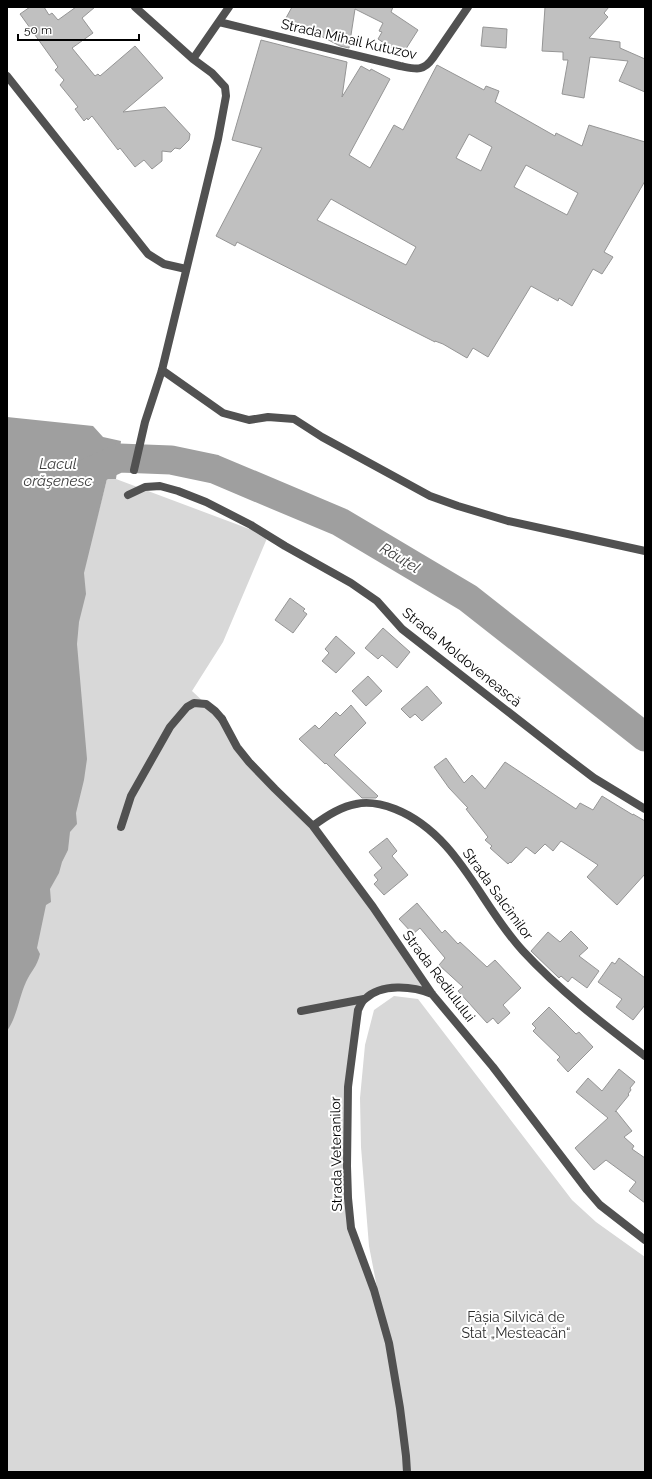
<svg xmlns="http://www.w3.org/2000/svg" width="652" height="1479" viewBox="0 0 652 1479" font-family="Raleway,sans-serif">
<rect width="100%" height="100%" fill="#fff"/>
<path fill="#d8d8d8" d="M 107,479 L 116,479 L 268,536 L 223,642 L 192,691 L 222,719 L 243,750 L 313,826 L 432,994 L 393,988 L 365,999 L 352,1053 L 347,1149 L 351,1228 L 385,1329 L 369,1246 L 361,1147 L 360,1098 L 365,1045 L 374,1010 L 394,996 L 418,999 L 572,1200 L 596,1222 L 645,1257 L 645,1472 L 7,1472 L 7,1012 L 69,626 Z"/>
<path fill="#9f9f9f" d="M 7,417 L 93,426 L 103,437 L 121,441 L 116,479 L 107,479 L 84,573 L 86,594 L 79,622 L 77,644 L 87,759 L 84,780 L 76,813 L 77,824 L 70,832 L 68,850 L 62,862 L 59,873 L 50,889 L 51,902 L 46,905 L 37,948 L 40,954 C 37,967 31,971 26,982 C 19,997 17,1017 7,1031 Z"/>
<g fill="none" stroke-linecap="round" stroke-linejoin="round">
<path stroke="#9f9f9f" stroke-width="29" d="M 83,475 L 119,458 L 171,460 L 214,469 L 340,522 L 468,598 L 645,737"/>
</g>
<path fill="#c0c0c0" stroke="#959595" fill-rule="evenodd" d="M 30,7 L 44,7 L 49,15 L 52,13 L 58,20 L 76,7 L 95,7 L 82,18 L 93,33 L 72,48 L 95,76 L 98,74 L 100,76 L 135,46 L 163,78 L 123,112 L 165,107 L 190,134 L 189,140 L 180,149 L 175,148 L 171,152 L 162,151 L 162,161 L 152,169 L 144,160 L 135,167 L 120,148 L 118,150 L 92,116 L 88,120 L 87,118 L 84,121 L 75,109 L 78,107 L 60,85 L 64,80 L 55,70 L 58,67 L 20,14 Z
M 292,7 L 393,7 L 391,12 L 418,30 L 402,55 L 378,39 L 382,32 L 379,31 L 383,23 L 355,9 L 349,48 L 340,46 L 286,18 Z
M 545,7 L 609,7 L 604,13 L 608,17 L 589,38 L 620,42 L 620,48 L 645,59 L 645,92 L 619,81 L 628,61 L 590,57 L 584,98 L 562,94 L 568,60 L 563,60 L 563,52 L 542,51 Z
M 483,27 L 507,29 L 506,48 L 481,46 Z
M 261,40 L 347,62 L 342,97 L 361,66 L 370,71 L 371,69 L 390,79 L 349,155 L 370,168 L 394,125 L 403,130 L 437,65 L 484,90 L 486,86 L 499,91 L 495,102 L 555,136 L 556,133 L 582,146 L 589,125 L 645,142 L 645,181 L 604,252 L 613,257 L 602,274 L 593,269 L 572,306 L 559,298 L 558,301 L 531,286 L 488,357 L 473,348 L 467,358 L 443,344 L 435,341 L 435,342 L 237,242 L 235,246 L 216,236 L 262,148 L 232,140 ZM 469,134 L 492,147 L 481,171 L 456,158 ZM 526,165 L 578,193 L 567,215 L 514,187 ZM 331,199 L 416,247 L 406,265 L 317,220 Z
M 290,598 L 305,609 L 303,611 L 307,614 L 293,633 L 275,620 Z
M 383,628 L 410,652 L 397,668 L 382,655 L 378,659 L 365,648 Z
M 336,636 L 355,653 L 336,673 L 322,661 L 329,653 L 325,649 Z
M 368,676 L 382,691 L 366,706 L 352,691 Z
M 427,686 L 442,703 L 422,721 L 415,714 L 410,718 L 401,709 Z
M 351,705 L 366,723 L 334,755 L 378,796 L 376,798 L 362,798 L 326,763 L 325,764 L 299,739 L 315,725 L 319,729 L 336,712 L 340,716 Z
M 446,758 L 464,783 L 472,775 L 485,789 L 505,762 L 576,809 L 580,803 L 593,810 L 602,796 L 633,815 L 633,814 L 645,821 L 645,874 L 617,905 L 587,877 L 598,865 L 561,841 L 553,851 L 545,844 L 535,854 L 526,847 L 511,863 L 510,862 L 508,864 L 490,848 L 492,846 L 485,840 L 488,837 L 466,809 L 468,808 L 449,788 L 434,767 Z
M 387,838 L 397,851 L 392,856 L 408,875 L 384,895 L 374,884 L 378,880 L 374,875 L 382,868 L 369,852 Z
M 417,903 L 442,933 L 445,930 L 458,944 L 460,942 L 487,967 L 495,960 L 521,988 L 503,1005 L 510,1013 L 498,1024 L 493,1018 L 487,1023 L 458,991 L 463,987 L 439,965 L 445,958 L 420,928 L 413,934 L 399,919 Z
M 571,931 L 588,948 L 579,956 L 599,971 L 587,988 L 572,977 L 568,982 L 561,976 L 559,978 L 531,951 L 548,932 L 560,942 Z
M 619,958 L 645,978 L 645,1005 L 633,1020 L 616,1007 L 622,999 L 598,982 L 612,962 L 615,964 Z
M 549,1007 L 576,1034 L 579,1032 L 593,1047 L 568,1072 L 557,1060 L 560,1057 L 533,1031 L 536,1028 L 532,1024 Z
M 619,1069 L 635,1082 L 630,1088 L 631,1090 L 628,1094 L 629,1095 L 615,1112 L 616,1111 L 632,1131 L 624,1137 L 634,1146 L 632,1149 L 645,1158 L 645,1203 L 629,1191 L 636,1182 L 606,1160 L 594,1170 L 575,1148 L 608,1118 L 576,1092 L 588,1078 L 602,1091 Z"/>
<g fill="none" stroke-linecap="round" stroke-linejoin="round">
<path stroke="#515151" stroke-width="8" d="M 7,76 L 148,254 L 164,264 L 186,269
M 162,370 L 223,413 L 249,420 L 268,417 L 294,419 L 322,437 L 430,496 L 458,506 L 508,521 L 645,551
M 121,827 L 131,796 L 170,727 L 187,707 L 194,703 L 206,704 L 215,711 L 222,719
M 301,1011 L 364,999"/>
<path stroke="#515151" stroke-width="8" d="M 219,22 L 400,66 C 416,69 423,72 433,58 L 468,7
M 193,59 L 229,7
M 134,470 L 145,422 L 162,370 L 218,139 L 226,96 L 225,87 L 212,73 L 193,59 L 135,7
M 128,495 L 145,487 L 160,486 L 178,491 L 206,502 L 251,525 L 285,546 L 351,583 L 377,601 L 402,629 L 561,753 L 594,778 L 645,809
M 222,719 L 237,747 L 249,762 L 275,789 L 313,826 L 373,907 L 432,994 L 493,1067 L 587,1190 L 600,1205 L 645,1240
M 313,826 C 326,816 340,807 356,804 C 369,801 382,804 395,809 C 458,834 480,905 523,951 C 560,991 602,1023 645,1056
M 407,1472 L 406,1456 L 400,1408 L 389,1343 L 374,1290 L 351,1228 L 348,1198 L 347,1166 L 348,1087 L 358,1010 C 360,1006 362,1001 365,999 C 381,983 413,986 432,994"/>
</g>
<g text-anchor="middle" stroke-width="4" stroke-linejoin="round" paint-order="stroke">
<g font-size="14" fill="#000" stroke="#fff">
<text transform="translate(349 39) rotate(13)" y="5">Strada Mihail Kutuzov</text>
<text transform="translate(462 657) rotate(39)" y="5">Strada Moldovenească</text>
<text transform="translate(498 894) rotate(54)" y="5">Strada Salcîmilor</text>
<text transform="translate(439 976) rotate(53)" y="5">Strada Rediulului</text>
<text transform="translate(336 1154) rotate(-91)" y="5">Strada Veteranilor</text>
</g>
<g font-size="14" fill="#2f2f2f" stroke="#fff">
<text x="516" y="1322">Fâșia Silvică de<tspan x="516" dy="16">Stat „Mesteacăn“</tspan></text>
</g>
<g font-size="15" font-style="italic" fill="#404040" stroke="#fff">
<text x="58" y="469">Lacul<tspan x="58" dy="17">orăşenesc</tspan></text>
<text transform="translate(400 558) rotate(31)" y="5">Răuțel</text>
</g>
</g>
<rect width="652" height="1479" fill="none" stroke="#000000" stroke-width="16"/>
<path d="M18 34v6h121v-6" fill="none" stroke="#000000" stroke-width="2"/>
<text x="24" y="34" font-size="12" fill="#000000" stroke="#ffffff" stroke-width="3" paint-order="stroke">50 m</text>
</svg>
